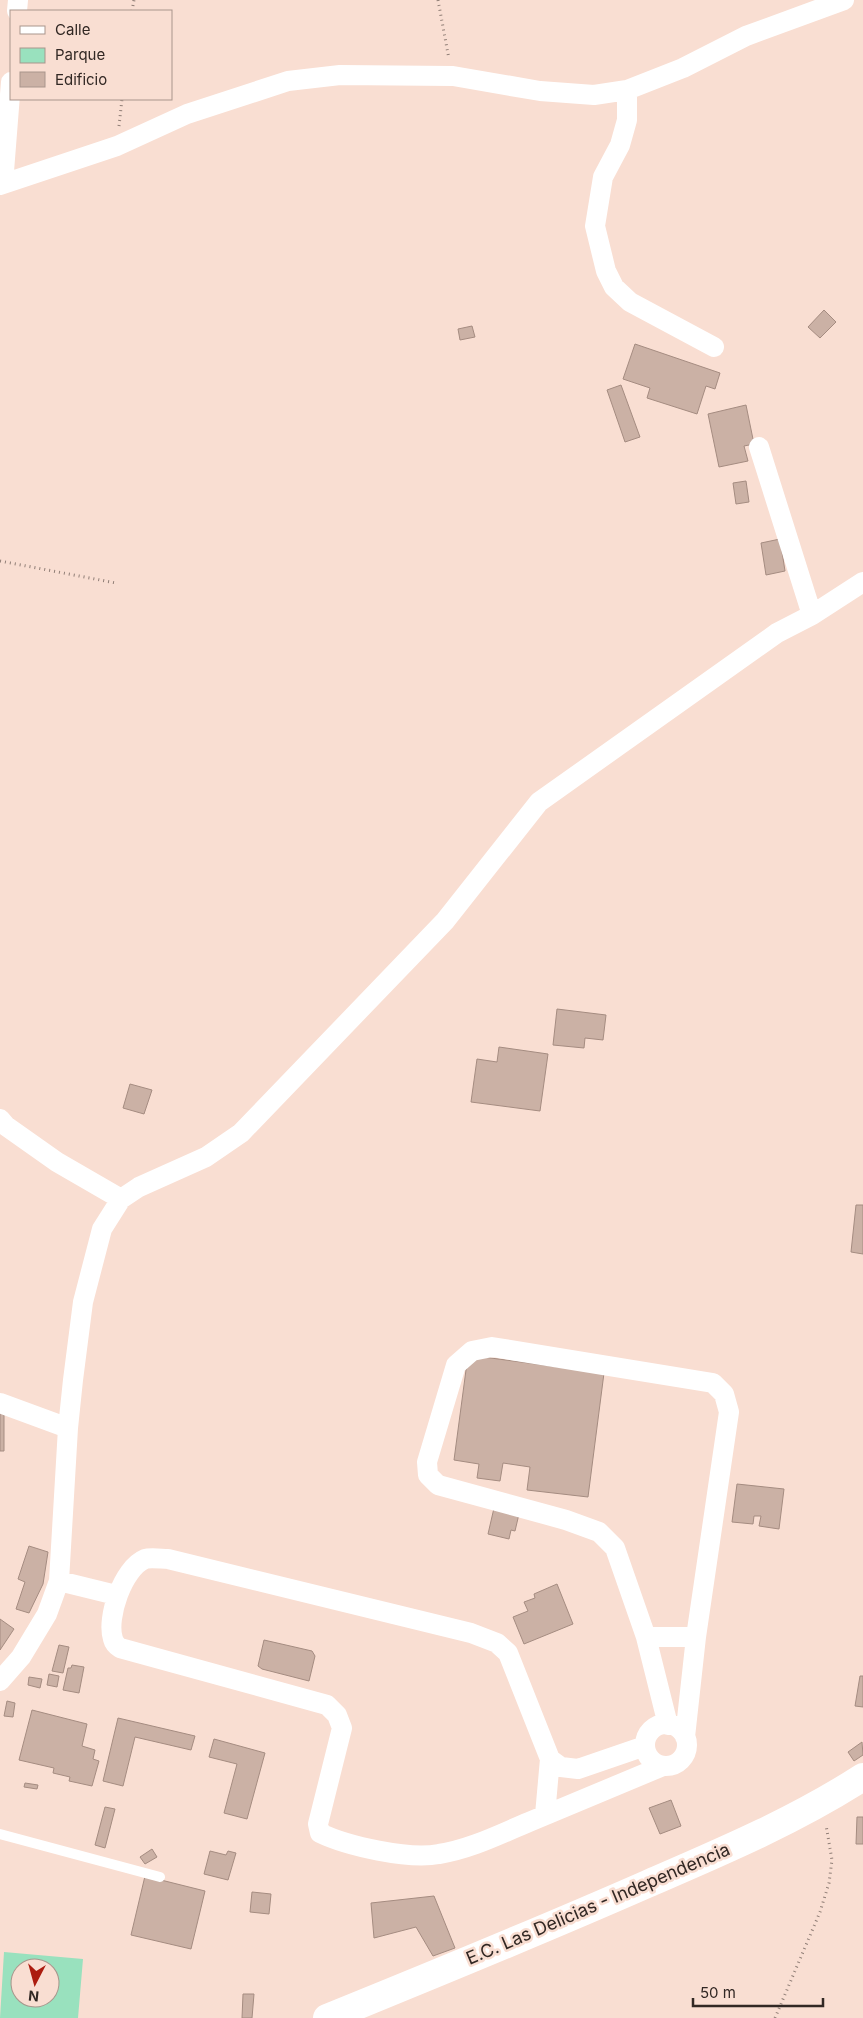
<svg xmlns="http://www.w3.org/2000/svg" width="863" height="2018" viewBox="0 0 863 2018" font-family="Inter,sans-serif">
<rect width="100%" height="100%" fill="#f9ded2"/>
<path fill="#99e1be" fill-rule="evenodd" d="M 4,1952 L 83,1959 L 78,2018 L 0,2018 ZM 20,1968 L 50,1968 L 50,1998 L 20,1998 Z"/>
<path fill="#cbb1a5" stroke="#a58c81" d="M 824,310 L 836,322 L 820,338 L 808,327 Z
M 472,326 L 475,337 L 460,340 L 458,329 Z
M 635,344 L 720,373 L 715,389 L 706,386 L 697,414 L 647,398 L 650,388 L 623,379 Z
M 621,385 L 640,437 L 625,442 L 607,390 Z
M 746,405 L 754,444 L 744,446 L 748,461 L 719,467 L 708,414 Z
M 746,481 L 749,502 L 736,504 L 733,483 Z
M 780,539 L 785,571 L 766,575 L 761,543 Z
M 557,1009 L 606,1015 L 603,1040 L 585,1038 L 584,1048 L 553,1045 Z
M 499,1047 L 548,1054 L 540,1111 L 471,1102 L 477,1059 L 497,1062 Z
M 130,1084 L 152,1090 L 144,1114 L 123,1108 Z
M 856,1205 L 863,1205 L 863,1254 L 851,1252 Z
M 468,1355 L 604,1373 L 588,1497 L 527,1490 L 530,1467 L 503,1463 L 500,1481 L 477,1478 L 479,1464 L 454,1460 Z
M 0,1413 L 4,1413 L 4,1451 L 0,1451 Z
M 737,1484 L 784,1489 L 779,1529 L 759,1526 L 761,1516 L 754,1516 L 753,1524 L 732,1522 Z
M 494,1508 L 519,1514 L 515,1531 L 511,1530 L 509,1539 L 488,1534 Z
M 29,1546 L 48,1552 L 43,1584 L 29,1613 L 16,1609 L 25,1582 L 18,1579 Z
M 557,1584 L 573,1624 L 524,1644 L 513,1617 L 528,1611 L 524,1602 L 535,1598 L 534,1594 Z
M 0,1619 L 14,1629 L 0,1650 Z
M 264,1640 L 312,1651 L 315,1656 L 309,1681 L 262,1669 L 258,1666 Z
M 59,1645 L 69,1647 L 63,1673 L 52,1671 Z
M 72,1665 L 84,1667 L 79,1693 L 63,1690 L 68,1668 L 71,1668 Z
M 49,1674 L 59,1676 L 57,1687 L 47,1685 Z
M 860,1676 L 863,1676 L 863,1707 L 855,1706 Z
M 29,1677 L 42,1679 L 40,1688 L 28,1685 Z
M 7,1701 L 15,1703 L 13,1717 L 4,1716 Z
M 32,1710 L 87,1724 L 82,1746 L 95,1750 L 93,1759 L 99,1761 L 92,1786 L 69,1781 L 70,1777 L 53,1773 L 54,1768 L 19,1760 Z
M 118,1718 L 195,1736 L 191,1750 L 135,1737 L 123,1786 L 103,1781 Z
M 214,1739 L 265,1753 L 247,1819 L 224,1813 L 237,1764 L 209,1757 Z
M 862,1742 L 863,1755 L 854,1761 L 848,1752 Z
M 25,1783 L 38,1785 L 37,1789 L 24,1787 Z
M 671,1800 L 681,1826 L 660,1834 L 649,1808 Z
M 105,1807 L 115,1809 L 105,1848 L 95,1845 Z
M 857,1817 L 863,1817 L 863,1844 L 856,1844 Z
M 152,1849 L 157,1857 L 145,1864 L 140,1857 Z
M 210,1851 L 226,1855 L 228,1851 L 236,1853 L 228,1880 L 204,1874 Z
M 145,1876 L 205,1891 L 191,1949 L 131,1935 Z
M 252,1892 L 271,1894 L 269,1914 L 250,1912 Z
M 434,1896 L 455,1948 L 433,1956 L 416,1927 L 374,1938 L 371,1903 Z
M 243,1994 L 254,1994 L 252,2018 L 242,2018 Z"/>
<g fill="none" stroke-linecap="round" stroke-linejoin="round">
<path stroke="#907e76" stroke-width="3" stroke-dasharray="1 4" stroke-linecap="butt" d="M 438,0 L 449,59
M 132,11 L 134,0
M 119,126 L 122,99
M 0,561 L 116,583
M 775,2018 L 820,1912 L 829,1883 L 832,1860 L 826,1825"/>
<path stroke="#fff" stroke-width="10" d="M 0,1834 L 160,1877"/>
<path stroke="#fff" stroke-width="20" d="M 17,11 L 18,0
M 627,90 L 627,120 L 620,145 L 603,177 L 595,226 L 606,271 L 614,287 L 630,302 L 714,347
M 3,184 L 11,82
M 0,185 L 117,146 L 187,114 L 288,81 L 340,75 L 453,76 L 540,91 L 594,95 L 627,90 L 683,68 L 746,36 L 844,0
M 759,447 L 812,615
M 0,1119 L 6,1126 L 57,1162 L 121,1199
M 0,1403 L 68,1428
M 59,1581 L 116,1595
M 646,1637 L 696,1637
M 0,1681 L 21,1657 L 47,1614 L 59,1581 L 68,1428 L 73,1380 L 83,1302 L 102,1229 L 121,1199 L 139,1187 L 206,1157 L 241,1133 L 445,921 L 539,802 L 777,633 L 812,615 L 863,582
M645 1745a21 21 0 1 1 42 0a21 21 0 1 1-42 0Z
M 668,1725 L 646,1637 L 615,1548 L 599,1532 L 566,1520 L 438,1485 L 428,1475 L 427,1462 L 456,1365 L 472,1351 L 492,1347 L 713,1383 L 724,1394 L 729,1412 L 696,1637 L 685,1737
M 550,1759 L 561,1767 L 578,1769 L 645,1746
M 545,1815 L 550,1759 L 508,1653 L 497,1643 L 471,1633 L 168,1559 C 162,1559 151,1557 145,1559 C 123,1568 106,1618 113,1639 C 114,1643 117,1646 120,1648 L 327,1705 L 337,1715 L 342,1728 L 318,1824 L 320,1833 C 347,1846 409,1860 439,1854 C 471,1849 500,1834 529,1822 C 574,1803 618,1785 663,1766"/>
<path stroke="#fff" stroke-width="28" d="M 327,2018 C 433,1975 540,1931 645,1885 C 719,1853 795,1821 863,1777"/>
</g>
<g text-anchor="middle" stroke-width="5" stroke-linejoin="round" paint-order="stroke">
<g font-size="18" fill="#322824" stroke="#f9ded2">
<text transform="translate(598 1904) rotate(-23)" y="6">E.C. Las Delicias - Independencia</text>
</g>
</g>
<rect x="10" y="10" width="162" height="90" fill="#f9ded2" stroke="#a9958c"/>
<rect x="20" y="26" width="25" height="8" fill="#ffffff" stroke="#a9958c"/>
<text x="55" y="35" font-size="15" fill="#322824">Calle</text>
<rect x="20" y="48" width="25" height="15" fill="#99e1be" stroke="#a9958c"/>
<text x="55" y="60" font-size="15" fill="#322824">Parque</text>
<rect x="20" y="72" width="25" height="15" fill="#cbb1a5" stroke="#a9958c"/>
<text x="55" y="85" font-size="15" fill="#322824">Edificio</text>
<g transform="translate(35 1983) rotate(186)"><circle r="24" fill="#f9ded2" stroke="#a9958c"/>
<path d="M0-4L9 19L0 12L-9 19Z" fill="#ac1c0f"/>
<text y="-8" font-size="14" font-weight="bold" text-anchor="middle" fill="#322824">N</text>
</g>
<path d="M693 1998v8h130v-8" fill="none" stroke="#322824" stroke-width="2.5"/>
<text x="700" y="1998" font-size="15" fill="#322824" stroke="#f9ded2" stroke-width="4" paint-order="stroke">50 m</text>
</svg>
